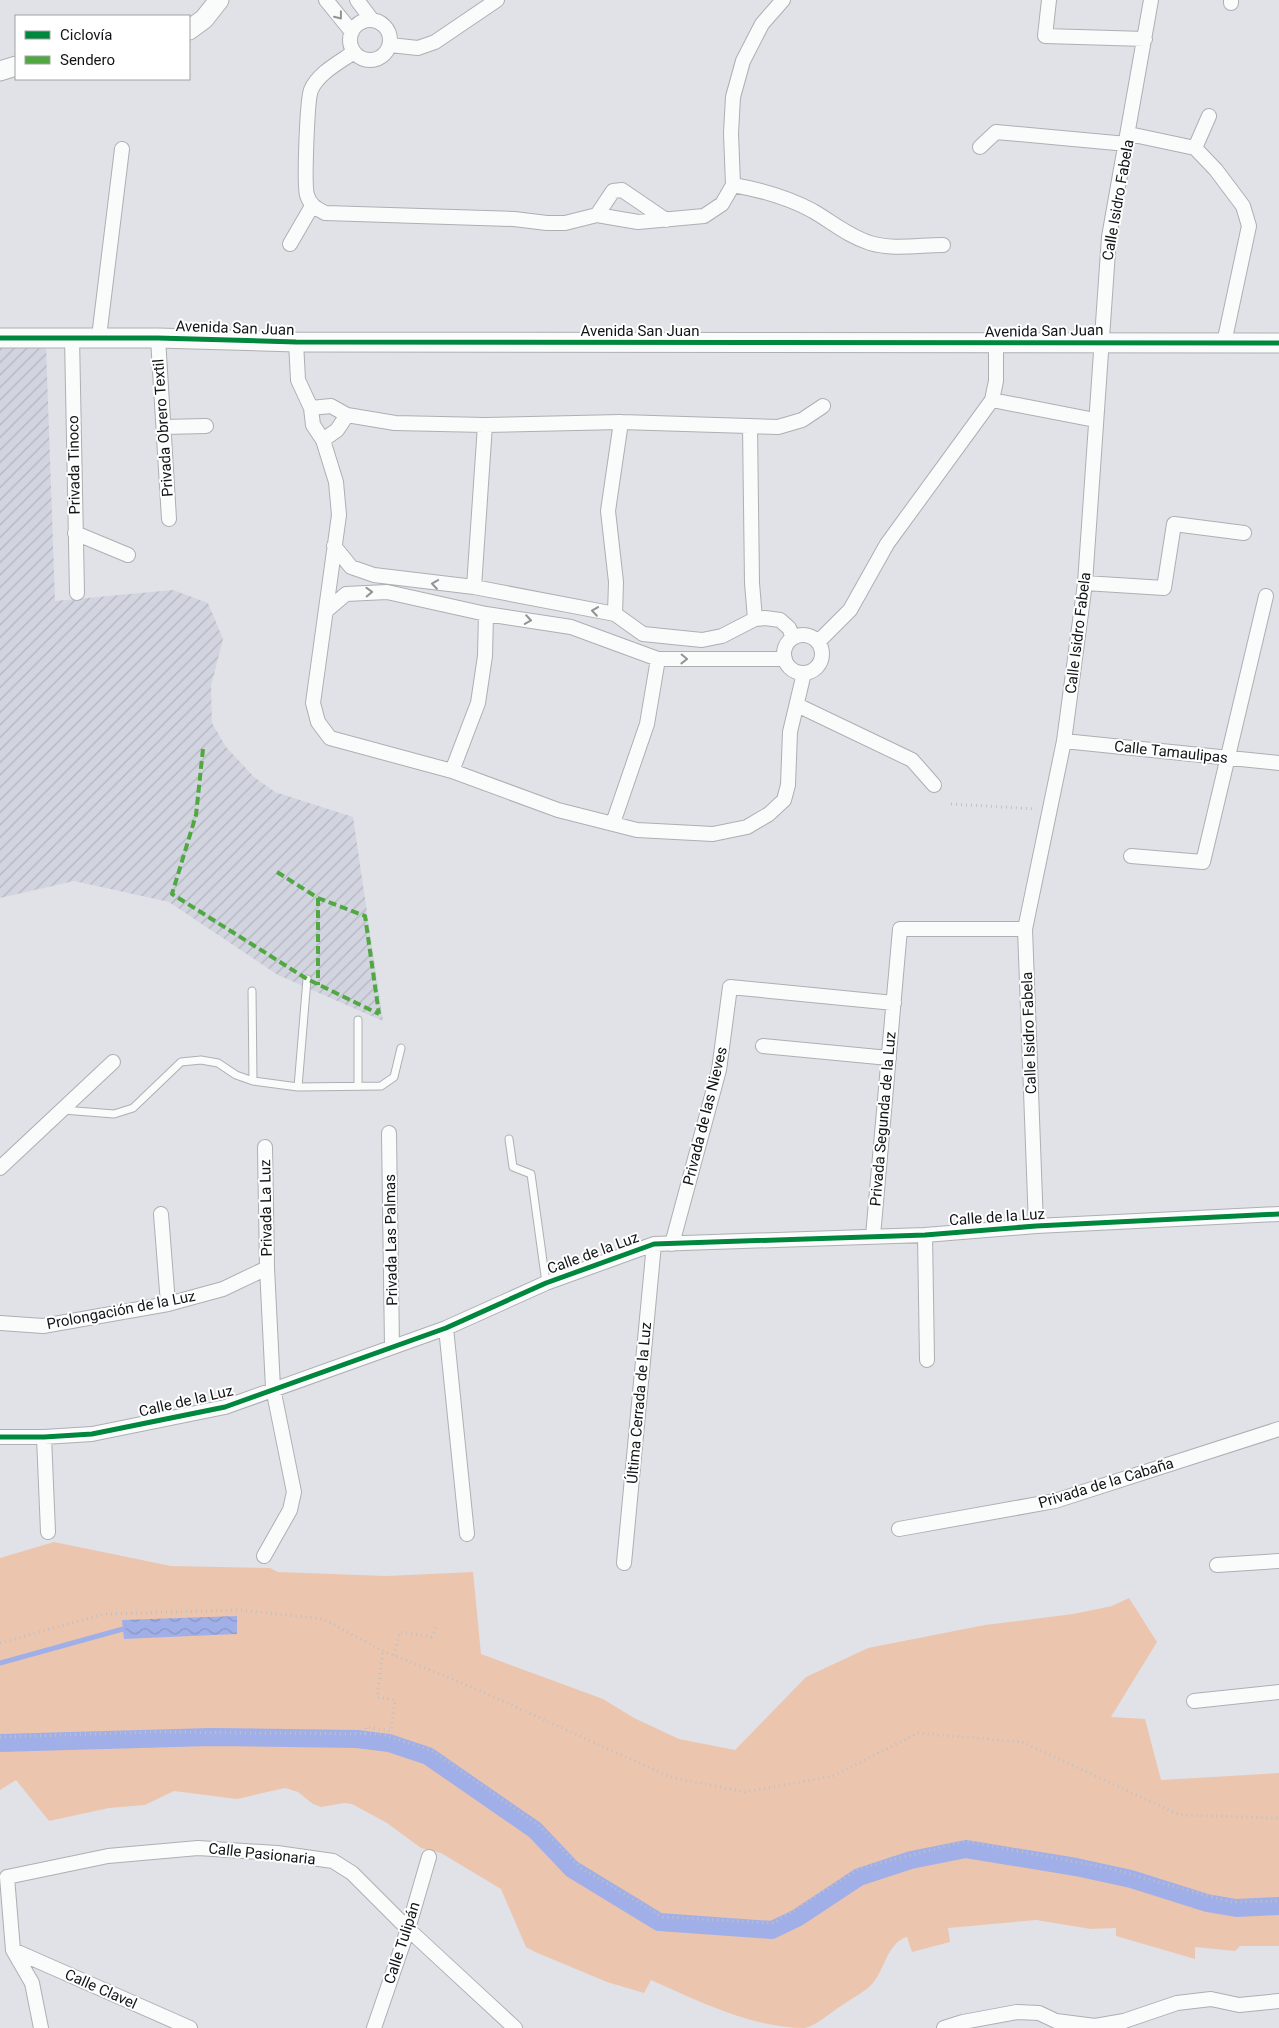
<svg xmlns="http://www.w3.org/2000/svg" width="1279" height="2028" viewBox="0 0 1279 2028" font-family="Roboto,sans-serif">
<defs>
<pattern id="industrial-furrows" width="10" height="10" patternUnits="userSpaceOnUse" patternTransform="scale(1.25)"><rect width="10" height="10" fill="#d2d5e0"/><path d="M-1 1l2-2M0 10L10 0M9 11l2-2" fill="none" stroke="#b3b6bf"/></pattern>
<pattern id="water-waves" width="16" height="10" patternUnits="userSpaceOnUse" patternTransform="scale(1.25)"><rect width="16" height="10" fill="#a0afe8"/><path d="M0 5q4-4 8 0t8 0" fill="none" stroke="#8996c6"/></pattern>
</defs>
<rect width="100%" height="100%" fill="#e1e2e7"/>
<path fill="url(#industrial-furrows)" d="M 0,346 L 46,346 L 55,601 L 173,590 L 208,603 L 223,639 L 211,686 L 212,723 L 226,747 L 254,777 L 275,792 L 353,817 L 383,1021 L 278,975 L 169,902 L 74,881 L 0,898 Z"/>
<path fill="#ecc5af" d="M 54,1542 L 171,1566 L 270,1568 L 278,1572 L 386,1576 L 473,1572 L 481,1654 L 603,1699 L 634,1718 L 679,1739 L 735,1750 L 806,1677 L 868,1648 L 985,1625 L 1073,1614 L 1112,1606 L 1129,1598 L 1157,1642 L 1111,1717 L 1145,1719 L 1161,1780 L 1279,1773 L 1279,1946 L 1240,1946 L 1235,1951 L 1195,1947 L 1195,1959 L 1116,1936 L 1116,1928 L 1091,1929 L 1036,1920 L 948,1928 L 950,1942 L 912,1952 L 907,1937 C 887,1943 885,1970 872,1984 C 864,1993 850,1999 841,2006 C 831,2012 816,2026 805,2028 C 752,2028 698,2001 651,1980 L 644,1993 L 607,1982 L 535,1952 L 526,1947 L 501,1889 L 441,1853 L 421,1848 L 387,1823 L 352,1804 L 344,1803 L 321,1807 L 313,1804 L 298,1792 L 285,1788 L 237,1799 L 174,1791 L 145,1805 L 109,1808 L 49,1821 L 16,1780 L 0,1790 L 0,1558 Z"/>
<path fill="url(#water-waves)" d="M 237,1616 L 237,1634 L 124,1639 L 122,1620 Z"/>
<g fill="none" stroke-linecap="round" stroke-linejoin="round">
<path stroke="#a0afe8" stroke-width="5" d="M 0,1663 L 123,1629"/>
<path stroke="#a0afe8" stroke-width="18" d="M 0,1743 L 211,1737 L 357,1739 L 389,1743 L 428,1756 L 535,1830 L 572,1869 L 659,1922 L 772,1930 L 797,1918 L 859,1877 L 911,1860 L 966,1849 L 1076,1867 L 1131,1879 L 1207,1903 L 1236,1908 L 1279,1906"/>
<defs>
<path id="lane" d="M 252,991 L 253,1081
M 358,1086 L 358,1020
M 298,1087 L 307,979
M 63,1110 L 114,1114 L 133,1108 L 181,1062 L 201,1060 L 218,1063 L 236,1075 L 253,1081 L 298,1087 L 381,1086 L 394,1077 L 401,1048
M 509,1139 L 513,1167 L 531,1174 L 546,1283"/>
<path id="street" d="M 326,0 L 352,32
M 357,0 L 372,20
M 1049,0 L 1045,36 L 1145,39
M 1231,3 L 1231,0
M350 40a20 20 0 1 1 40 0a20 20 0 1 1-40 0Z
M 390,45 L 418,48 L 435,42 L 497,0
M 354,52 C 340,62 318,73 311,90 C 307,100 304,185 307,195 C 310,205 316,208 325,213 L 514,219 L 547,223 L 565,223 L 597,215 L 638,222 L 704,216 L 722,204 L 733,185 L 731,133 L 733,97 L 743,61 L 762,24 L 783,0
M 1129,134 L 1195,148 L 1216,170 L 1243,206 L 1249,226 L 1224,343
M 980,147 L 996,132 L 1127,144
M 1195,148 L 1209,116
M 733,185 C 762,190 787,197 813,211 C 832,222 848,236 870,243 C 892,250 920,245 943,245
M 597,215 L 613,191 L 622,190 L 666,220
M 290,244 L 312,206
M 72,337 L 77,593
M 99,337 L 122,149
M 158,338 L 169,519
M 296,342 L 298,380 L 311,408 L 313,425 L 323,440 L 336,482 L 339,515 L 313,703 L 318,722 L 330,738 L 452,771 L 558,810 L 637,830 L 713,834 L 747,827 L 769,814 L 784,800 L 788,785 L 790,732 L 804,673
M 992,400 L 1095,420
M 311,408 L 331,406 L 347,415 L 395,423 L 485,425 L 621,422 L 778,427 L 802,420 L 823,406
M 750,426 L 752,583 L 755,619
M 164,427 L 206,426
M 323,440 L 337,430 L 347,415
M 75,533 L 128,555
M 334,546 L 351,567 L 374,575 L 474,587 L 615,614 L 643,634 L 702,640 L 722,636 L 755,619 L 765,618 L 780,620 L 789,628 L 793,638
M 1085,583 L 1164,588 L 1174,524 L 1244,533
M 474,587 L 485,425
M 326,611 L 346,594 L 387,592 L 486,614 L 571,627 L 658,659 L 785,659
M 615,614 L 616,582 L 608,511 L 621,422
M784 654a19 19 0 1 1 38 0a19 19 0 1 1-38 0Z
M 818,642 L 850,610 L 887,544 L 992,400 L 996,381 L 996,344
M 797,705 L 912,760 L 934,785
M 1064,741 L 1279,763
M 452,771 L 478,703 L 485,656 L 486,614
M 613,823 L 647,724 L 658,659
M 1131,856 L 1203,862 L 1266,596
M 763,1046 L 889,1058
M 389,1133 L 392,1347
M 0,1168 L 113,1062
M 161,1214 L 168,1304
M 1036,1226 L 1025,929 L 1064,741 L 1085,583 L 1109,237 L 1151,0
M 925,1235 L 927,1360
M 873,1236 L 900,929 L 1025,929
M 672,1244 L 719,1070 L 730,987 L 894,1003
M 0,1323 L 43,1326 L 168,1304 L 223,1289 L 267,1268
M 446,1328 L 467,1534
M 0,1437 L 44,1437 L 92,1434 L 225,1407 L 446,1328 L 546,1283 L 654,1244 L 925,1235 L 1036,1226 L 1279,1214
M 44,1437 L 48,1532
M 899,1529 L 1055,1501 L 1279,1429
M 264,1556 L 290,1510 L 294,1492 L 273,1388 L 267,1268 L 265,1147
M 624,1563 L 654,1244
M 1217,1565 L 1279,1561
M 1194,1701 L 1279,1692
M 7,1877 L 108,1856 L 198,1848 L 277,1853 L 333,1861 L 352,1873 L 408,1929 L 515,2028
M 7,1877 L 13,1950 L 32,1983 L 41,2028
M 13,1950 L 190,2028
M 374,2028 L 408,1929 L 429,1857
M 944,2028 L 963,2022 L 1017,2012 L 1039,2013 L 1056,2021 L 1095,2026 L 1124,2021 L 1177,2003 L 1211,1999 L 1239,2005 L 1279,2001"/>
<path id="secondary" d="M 189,30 L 204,19 L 219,0
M 0,71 L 16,66
M 0,338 L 158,338 L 296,342 L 1279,343"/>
</defs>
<use href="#lane" stroke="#aeafb3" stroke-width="9"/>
<use href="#street" stroke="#aeafb3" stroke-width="16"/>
<use href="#secondary" stroke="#aeafb3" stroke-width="21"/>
<path stroke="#c0c1c3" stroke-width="3" stroke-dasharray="1 4" stroke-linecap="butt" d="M 951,804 L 1036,809
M 0,1643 L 104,1614 L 240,1610 L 323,1619 L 383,1651 L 474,1688 L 670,1777 L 745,1792 L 833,1776 L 918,1733 L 1022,1742 L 1180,1815 L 1279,1818
M 394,1655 L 400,1632 L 431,1637 L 437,1626
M 365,1734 L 366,1727 L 391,1731 L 395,1700 L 377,1697 L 383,1651
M 0,1737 L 154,1732 L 381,1734 L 431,1750 L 538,1825 L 581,1868 L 663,1917 L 774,1923 L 858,1869 L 965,1841 L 1108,1868 L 1230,1902 L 1279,1901"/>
<use href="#lane" stroke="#fafbfb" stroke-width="7"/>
<use href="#street" stroke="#fafbfb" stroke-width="14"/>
<use href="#secondary" stroke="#fafbfb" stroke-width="19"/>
<path stroke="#51a842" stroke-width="4" stroke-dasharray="8 4" stroke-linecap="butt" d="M 203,749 L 196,815 L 172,894 L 307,979 L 379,1014
M 277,872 L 318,898 L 365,916 L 379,1014
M 318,898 L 318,985"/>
<defs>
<path id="cycleway" d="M 0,338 L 158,338 L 296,342 L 1279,343
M 0,1437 L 44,1437 L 92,1434 L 225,1407 L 446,1328 L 546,1283 L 654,1244 L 925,1235 L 1036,1226 L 1279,1214"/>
</defs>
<use href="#cycleway" stroke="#fff" stroke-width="8"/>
<use href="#cycleway" stroke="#00873e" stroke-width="5"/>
</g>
<defs><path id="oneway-chevron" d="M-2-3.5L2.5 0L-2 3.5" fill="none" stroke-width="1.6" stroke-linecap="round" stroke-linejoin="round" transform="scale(1.25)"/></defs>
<g stroke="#929394">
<use href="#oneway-chevron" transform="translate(339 16) rotate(52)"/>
<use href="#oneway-chevron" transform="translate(435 584) rotate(-172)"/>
<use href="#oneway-chevron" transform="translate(369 592) rotate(-2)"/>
<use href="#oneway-chevron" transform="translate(595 611) rotate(-172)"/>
<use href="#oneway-chevron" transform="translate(528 620) rotate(9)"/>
<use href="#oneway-chevron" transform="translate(684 659) rotate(1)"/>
</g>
<g text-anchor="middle" stroke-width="4" stroke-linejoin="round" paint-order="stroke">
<g font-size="15" fill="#131417" stroke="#fff">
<text transform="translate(1118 200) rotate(-80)" y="5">Calle Isidro Fabela</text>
<text transform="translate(235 328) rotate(2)" y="5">Avenida San Juan</text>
<text x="640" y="336">Avenida San Juan</text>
<text transform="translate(1044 331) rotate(-1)" y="5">Avenida San Juan</text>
<text transform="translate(163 428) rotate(-94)" y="5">Privada Obrero Textil</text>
<text transform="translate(74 465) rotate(-91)" y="5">Privada Tinoco</text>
<text transform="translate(1078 633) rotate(-83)" y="5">Calle Isidro Fabela</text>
<text transform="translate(1171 752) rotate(6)" y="5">Calle Tamaulipas</text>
<text transform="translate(1029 1033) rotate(-92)" y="5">Calle Isidro Fabela</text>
<text transform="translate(705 1116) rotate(-76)" y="5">Privada de las Nieves</text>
<text transform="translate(883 1119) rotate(-85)" y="5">Privada Segunda de la Luz</text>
<text transform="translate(266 1208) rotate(-91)" y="5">Privada La Luz</text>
<text transform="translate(997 1217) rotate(-4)" y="5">Calle de la Luz</text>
<text transform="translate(391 1240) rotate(-91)" y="5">Privada Las Palmas</text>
<text transform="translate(593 1253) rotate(-20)" y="5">Calle de la Luz</text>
<text transform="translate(121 1310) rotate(-11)" y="5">Prolongación de la Luz</text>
<text transform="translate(186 1401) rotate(-13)" y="5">Calle de la Luz</text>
<text transform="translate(639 1403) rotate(-85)" y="5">Última Cerrada de la Luz</text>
<text transform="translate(1106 1483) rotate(-17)" y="5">Privada de la Cabaña</text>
<text transform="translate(262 1854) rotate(6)" y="5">Calle Pasionaria</text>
<text transform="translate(402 1943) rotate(-72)" y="5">Calle Tulipán</text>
<text transform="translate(101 1989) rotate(24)" y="5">Calle Clavel</text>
</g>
</g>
<rect x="15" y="15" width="175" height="65" fill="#ffffff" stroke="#a1a1a2"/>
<rect x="25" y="31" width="25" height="8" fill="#00873e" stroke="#a1a1a2"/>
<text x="60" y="40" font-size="15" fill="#131417">Ciclovía</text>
<rect x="25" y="56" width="25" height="8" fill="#51a842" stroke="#a1a1a2"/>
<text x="60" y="65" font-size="15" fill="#131417">Sendero</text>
</svg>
